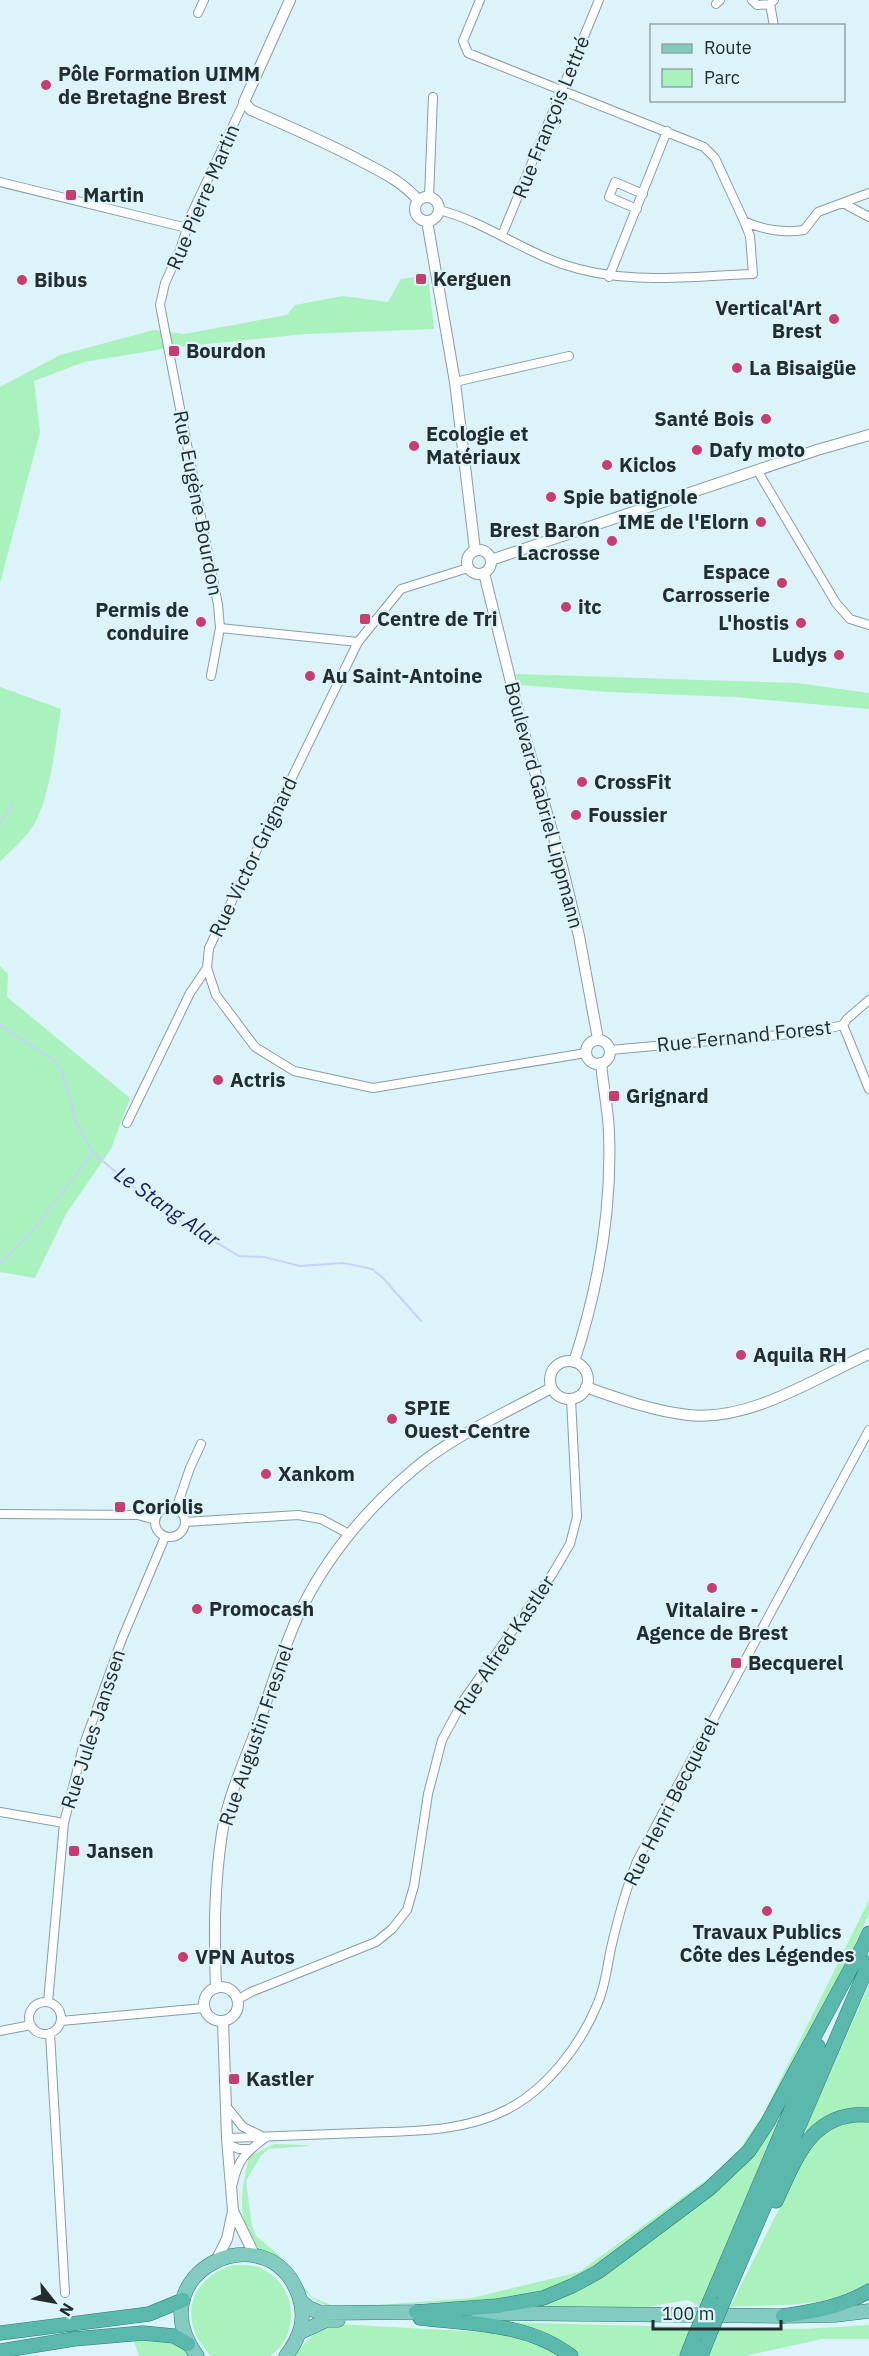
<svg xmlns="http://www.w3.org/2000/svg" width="869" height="2356" viewBox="0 0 869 2356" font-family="'IBM Plex Sans',sans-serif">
<rect width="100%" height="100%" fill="#dcf4f9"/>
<path fill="#a9f1bd" d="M 428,275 L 434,329 L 306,334 L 169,348 L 84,362 L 34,381 L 40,432 L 0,583 L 0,387 L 60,355 L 154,330 L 184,334 L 287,315 L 295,305 L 343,296 L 388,302 L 401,279 Z
M 516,674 L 797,683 L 869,693 L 869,709 L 734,697 L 609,692 L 519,685 Z
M 0,687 L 61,709 C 55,745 52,786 37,819 C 29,836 12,849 0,862 Z
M 0,966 L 8,974 L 7,997 L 130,1098 L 111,1149 L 66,1214 L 35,1278 L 0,1272 Z
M 869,1900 L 869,1914 L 853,1949 L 748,2147 L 728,2169 L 574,2282 L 507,2299 L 338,2308 C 310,2305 302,2287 286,2267 C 280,2260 270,2258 263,2252 C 234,2224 241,2192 249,2157 L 274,2144 L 308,2145 L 309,2146 L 268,2149 L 261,2156 L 246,2181 L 252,2226 L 256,2236 L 279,2255 L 312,2297 L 338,2308 L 472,2298 L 579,2272 L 731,2162 L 764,2113 Z
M 869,1985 L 869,2110 C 847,2104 822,2114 807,2131 L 805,2130 Z
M 774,2118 L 778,2120 L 700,2307 L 688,2300 L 617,2312 L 537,2312 L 525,2305 L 667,2226 Z
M 852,2121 L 869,2122 L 869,2284 C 833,2309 772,2304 730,2307 L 808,2151 C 820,2135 832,2126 852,2121 Z
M 232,2265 C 243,2265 254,2264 264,2270 C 297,2287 301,2335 270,2356 L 211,2356 C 178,2322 187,2281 232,2265 Z
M 488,2322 L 692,2327 L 679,2356 L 577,2356 Z
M 338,2324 L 498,2333 L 531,2341 L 560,2356 L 292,2356 L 314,2334 Z
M 869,2325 L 869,2339 L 822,2339 L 745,2356 L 709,2356 L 720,2328 L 803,2329 Z
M 152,2338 C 169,2340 180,2342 190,2356 L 139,2356 L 134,2341 Z"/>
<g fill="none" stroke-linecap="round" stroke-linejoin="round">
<path stroke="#c6d2fd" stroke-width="2" d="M 0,823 L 13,803
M 0,1025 L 55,1061 L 63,1074 L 76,1122 L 93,1153 L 141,1193 L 182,1222 L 239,1256 L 264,1257 L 300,1266 L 343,1263 L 372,1269 L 383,1278 L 421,1321
M 0,1263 L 29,1235 L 93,1153"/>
<defs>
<path id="minor" d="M 752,0 L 757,5 L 770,4 L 774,0
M 716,4 L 720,0
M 770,4 L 774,26
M 198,13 L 204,0
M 0,182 L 187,228
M 429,197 L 433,97
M 843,203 L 869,217
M 637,209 L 609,197 L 615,182 L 643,194
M 439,210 C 483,221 519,249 562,264 C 626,286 687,276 753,274 L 750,236 L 744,221 L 715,158 L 704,147 L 468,53 L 463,41 L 480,0
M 744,221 C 762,230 785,233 804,230 L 818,212 L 869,193
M 502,235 L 599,0
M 609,277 L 667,131
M 455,382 L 569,356
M 757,470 L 836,603 L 850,619 L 869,625
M 468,568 L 401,589 L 358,642 L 209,948 L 207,968 L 216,995 L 255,1047 L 294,1071 L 373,1088 L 586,1053
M 220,628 L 358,642
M 211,676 L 220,628 L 218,605 L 160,305 L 165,283 L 180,250 L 192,213 L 244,102
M 843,1025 L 869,1089
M 610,1050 L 813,1032 L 843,1025 L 847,1019 L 869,1000
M 127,1123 L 190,993 L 207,968
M155 1522a15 15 0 1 1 30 0a15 15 0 1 1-30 0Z
M 176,1509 L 190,1468 L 201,1444
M 0,1514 L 138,1515 L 155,1520
M 185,1522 L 298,1515 L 321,1519 L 349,1534
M 0,1812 L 64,1823
M 237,2000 L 251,1992 L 376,1942 L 392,1929 L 407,1910 L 414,1886 L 428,1794 L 442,1740 L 463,1701 L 553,1573 L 570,1544 L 577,1517 L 571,1399
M29 2018a16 16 0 1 1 32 0a16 16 0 1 1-32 0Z
M 48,2002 L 64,1823 L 83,1747 L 122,1639 L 165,1537
M 61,2021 L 204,2008
M 0,2031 L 31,2025
M 50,2033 L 65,2293
M 226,2106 L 243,2127 L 260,2135
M 227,2138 C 271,2136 315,2135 359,2133 C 407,2131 461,2133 506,2110 C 546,2090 580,2046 597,2005 C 605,1988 607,1967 611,1948 C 618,1918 626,1889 637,1861 L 869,1430
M 227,2144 L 239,2149 L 251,2149
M 233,2183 C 238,2158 247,2152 266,2137"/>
<path id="tertiary" d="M 290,0 L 244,102 L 251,110 C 288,126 325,142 361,161 C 382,172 403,182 418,200
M415 209a12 12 0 1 1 24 0a12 12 0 1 1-24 0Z
M 427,221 L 455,382 L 475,550
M467 562a12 12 0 1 1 24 0a12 12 0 1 1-24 0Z
M 491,560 L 817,450 L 869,435
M 484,573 L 520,719 L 562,866 L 579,936 L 598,1039
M586 1052a12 12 0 1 1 24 0a12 12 0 1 1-24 0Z
M550 1380a19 19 0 1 1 38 0a19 19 0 1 1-38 0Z
M 574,1362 C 599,1286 612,1212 609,1132 C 608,1109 603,1086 601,1063
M 586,1387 C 619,1399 654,1411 688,1415 C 750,1422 815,1378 869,1354
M 216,1987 C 214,1933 214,1886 222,1833 C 228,1796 245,1760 258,1725 C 271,1689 282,1652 297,1618 C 324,1560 365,1510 414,1469 C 454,1435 506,1413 551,1388
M204 2004a17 17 0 1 1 34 0a17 17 0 1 1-34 0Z
M 233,2211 L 255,2256
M 217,2259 L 227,2239 L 233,2211 L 227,2138 L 223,2021"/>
<path id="primary" d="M 300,2300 L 309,2308 L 321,2313 L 426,2312
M 478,2313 L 783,2316 L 835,2315 L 869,2311
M 301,2332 L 327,2320 L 338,2320
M 197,2356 C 136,2272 269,2210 299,2296 C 307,2319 300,2338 286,2356"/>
<path id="trunk" d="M 859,1955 L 869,1933
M 776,2201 C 796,2158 812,2110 869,2115
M 724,2300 L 869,1963
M 710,2301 L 818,2046
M 416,2312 L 497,2306 L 543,2298 L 572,2286 L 598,2272 L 709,2189 L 749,2151 L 768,2122 L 862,1948
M 783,2316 C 814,2311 842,2307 869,2291
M 420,2318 C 471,2324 529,2323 571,2356
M 0,2333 L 149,2314 L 183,2300
M 0,2351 L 74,2339 L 143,2333 L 174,2336 L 188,2344
M 687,2356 L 694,2338
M 701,2356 L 708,2338"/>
</defs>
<use href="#minor" stroke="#879da2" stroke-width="10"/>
<use href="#tertiary" stroke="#879da2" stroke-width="12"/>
<use href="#primary" stroke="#2c7c73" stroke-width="15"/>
<use href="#trunk" stroke="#2c7c73" stroke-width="15"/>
<use href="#minor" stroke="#fff" stroke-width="8"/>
<use href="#tertiary" stroke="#fff" stroke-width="10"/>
<use href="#primary" stroke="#83cac1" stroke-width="14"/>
<use href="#trunk" stroke="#5ab8ac" stroke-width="14"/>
<defs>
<path id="trunk-bridge" d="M 694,2338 L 710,2301
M 708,2338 L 724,2300"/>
</defs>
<use href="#trunk-bridge" stroke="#2c7c73" stroke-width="15" stroke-linecap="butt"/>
<use href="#trunk-bridge" stroke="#5ab8ac" stroke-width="14"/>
</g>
<g fill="#c83c6f" stroke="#dcf4f9" stroke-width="2">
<circle cx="46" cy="85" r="6"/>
<rect x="65" y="189" width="12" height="12" rx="3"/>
<rect x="415" y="273" width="12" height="12" rx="3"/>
<circle cx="22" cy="280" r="6"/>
<circle cx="834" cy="319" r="6"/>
<rect x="168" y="345" width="12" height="12" rx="3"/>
<circle cx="737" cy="368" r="6"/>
<circle cx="766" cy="419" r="6"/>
<circle cx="414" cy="446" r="6"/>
<circle cx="697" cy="450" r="6"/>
<circle cx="607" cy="465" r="6"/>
<circle cx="551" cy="497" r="6"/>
<circle cx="761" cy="522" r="6"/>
<circle cx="612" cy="541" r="6"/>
<circle cx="782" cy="583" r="6"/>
<circle cx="566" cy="607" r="6"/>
<rect x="359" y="613" width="12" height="12" rx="3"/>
<circle cx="201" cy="622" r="6"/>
<circle cx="801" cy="623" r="6"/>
<circle cx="839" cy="655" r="6"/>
<circle cx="310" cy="676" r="6"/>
<circle cx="582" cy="782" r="6"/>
<circle cx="576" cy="815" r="6"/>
<circle cx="218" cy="1080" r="6"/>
<rect x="608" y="1090" width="12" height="12" rx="3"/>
<circle cx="741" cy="1355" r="6"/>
<circle cx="392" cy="1419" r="6"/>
<circle cx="266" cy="1474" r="6"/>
<rect x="114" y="1501" width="12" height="12" rx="3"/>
<circle cx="712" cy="1588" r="6"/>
<circle cx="197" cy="1609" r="6"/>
<rect x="730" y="1657" width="12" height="12" rx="3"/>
<rect x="68" y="1845" width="12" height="12" rx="3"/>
<circle cx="767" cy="1911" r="6"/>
<circle cx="183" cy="1957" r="6"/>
<rect x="228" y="2073" width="12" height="12" rx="3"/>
</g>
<g text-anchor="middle" stroke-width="4.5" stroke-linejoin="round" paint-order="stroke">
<g font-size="20" font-weight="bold" fill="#232c2e" stroke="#dcf4f9" text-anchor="start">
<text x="58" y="81">Pôle Formation UIMM<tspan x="58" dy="23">de Bretagne Brest</tspan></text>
<text x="83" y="202">Martin</text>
<text x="433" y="286">Kerguen</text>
<text x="34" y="287">Bibus</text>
<text x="822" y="315" text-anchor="end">Vertical'Art<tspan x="822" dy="23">Brest</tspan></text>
<text x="186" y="358">Bourdon</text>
<text x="749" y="375">La Bisaigüe</text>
<text x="754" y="426" text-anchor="end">Santé Bois</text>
<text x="426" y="441">Ecologie et<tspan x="426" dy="23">Matériaux</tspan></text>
<text x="709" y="457">Dafy moto</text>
<text x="619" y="472">Kiclos</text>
<text x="563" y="504">Spie batignole</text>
<text x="749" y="529" text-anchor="end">IME de l'Elorn</text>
<text x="600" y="537" text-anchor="end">Brest Baron<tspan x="600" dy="23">Lacrosse</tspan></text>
<text x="770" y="579" text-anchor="end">Espace<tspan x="770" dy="23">Carrosserie</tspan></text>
<text x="578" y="614">itc</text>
<text x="189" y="617" text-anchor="end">Permis de<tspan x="189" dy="23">conduire</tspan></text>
<text x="377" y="626">Centre de Tri</text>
<text x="789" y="630" text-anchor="end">L'hostis</text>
<text x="827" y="662" text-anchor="end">Ludys</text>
<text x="322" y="683">Au Saint-Antoine</text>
<text x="594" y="789">CrossFit</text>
<text x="588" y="822">Foussier</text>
<text x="230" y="1087">Actris</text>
<text x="626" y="1103">Grignard</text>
<text x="753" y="1362">Aquila RH</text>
<text x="404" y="1415">SPIE<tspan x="404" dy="23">Ouest-Centre</tspan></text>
<text x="278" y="1481">Xankom</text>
<text x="132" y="1514">Coriolis</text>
<text x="209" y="1616">Promocash</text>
<text x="712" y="1617" text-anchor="middle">Vitalaire -<tspan x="712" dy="23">Agence de Brest</tspan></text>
<text x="748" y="1670">Becquerel</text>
<text x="86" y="1858">Jansen</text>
<text x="767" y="1939" text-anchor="middle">Travaux Publics<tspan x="767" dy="23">Côte des Légendes</tspan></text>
<text x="195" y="1964">VPN Autos</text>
<text x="246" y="2086">Kastler</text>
</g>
<g font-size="20" fill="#232c2e" stroke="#dcf4f9">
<text transform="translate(551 117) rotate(-68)" y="7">Rue François Lettré</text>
<text transform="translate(203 197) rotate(-67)" y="7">Rue Pierre Martin</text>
<text transform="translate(198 503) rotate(79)" y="7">Rue Eugène Bourdon</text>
<text transform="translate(544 805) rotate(75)" y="7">Boulevard Gabriel Lippmann</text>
<text transform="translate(253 857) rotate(-64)" y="7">Rue Victor Grignard</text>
<text transform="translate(744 1036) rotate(-6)" y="7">Rue Fernand Forest</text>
<text transform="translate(504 1645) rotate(-56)" y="7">Rue Alfred Kastler</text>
<text transform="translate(93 1729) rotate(-72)" y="7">Rue Jules Janssen</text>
<text transform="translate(256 1735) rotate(-71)" y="7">Rue Augustin Fresnel</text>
<text transform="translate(671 1802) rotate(-63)" y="7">Rue Henri Becquerel</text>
</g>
<g font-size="21" font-style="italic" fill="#191d6b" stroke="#dcf4f9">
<text transform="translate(167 1207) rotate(35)" y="7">Le Stang Alar</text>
</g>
</g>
<rect x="650" y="24" width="195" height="78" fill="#dcf4f9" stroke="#92a4a8" stroke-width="1.5"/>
<rect x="662" y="44" width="30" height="9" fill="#83cac1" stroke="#92a4a8" stroke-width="1.5"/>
<text x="704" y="54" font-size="18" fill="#232c2e">Route</text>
<rect x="662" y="69" width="30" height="18" fill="#a9f1bd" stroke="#92a4a8" stroke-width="1.5"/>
<text x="704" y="84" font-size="18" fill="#232c2e">Parc</text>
<g transform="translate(54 2302) rotate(121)" stroke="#dcf4f9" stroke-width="4.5" paint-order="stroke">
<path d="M0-4.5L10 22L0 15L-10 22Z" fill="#232c2e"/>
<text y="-9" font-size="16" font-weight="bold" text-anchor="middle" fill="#232c2e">N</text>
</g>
<path d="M653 2320v9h128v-9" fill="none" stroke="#232c2e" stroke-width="3"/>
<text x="662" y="2320" font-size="18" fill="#232c2e" stroke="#dcf4f9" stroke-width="4.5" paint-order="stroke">100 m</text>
</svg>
